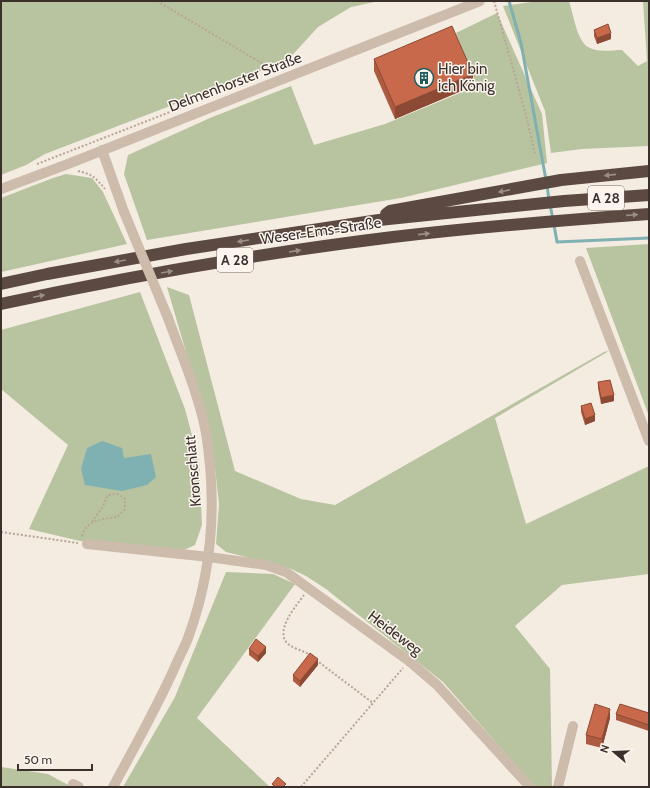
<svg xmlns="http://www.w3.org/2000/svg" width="650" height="788" viewBox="0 0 650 788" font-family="Cabin,sans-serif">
<rect width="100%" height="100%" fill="#f4ebe1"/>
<path fill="#b8c4a0" d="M 1,1 L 379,1 L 351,7 L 318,27 L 287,61 L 45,154 L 26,165 L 1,175 Z
M 539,1 L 569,1 C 573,13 577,41 588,47 C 597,53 612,50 622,50 L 638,66 L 647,61 L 643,1 L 649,1 L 649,146 L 582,149 L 551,153 L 545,111 L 503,6 Z
M 497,13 L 542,114 L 547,163 L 401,198 L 147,240 L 124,174 L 128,155 L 210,118 L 291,86 L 314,145 L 385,124 L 477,86 L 456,33 Z
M 66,174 L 92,178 L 103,192 L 127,244 L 1,272 L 1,198 L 53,178 Z
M 649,244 L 649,416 L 586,248 Z
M 167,287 L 189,295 L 235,471 L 301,499 L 335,505 L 604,352 L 609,351 L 495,418 L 526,524 L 649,466 L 649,574 L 562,585 L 515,626 L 550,669 L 552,787 L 535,787 L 443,682 L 326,589 L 306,576 L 289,568 L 226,552 L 216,544 L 219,504 L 212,441 Z
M 140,292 L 185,409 L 199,462 L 202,525 L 195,545 L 184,550 L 80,541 L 29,529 L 68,445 L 1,389 L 1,330 Z
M 226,572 L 273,574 L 295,584 L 197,718 L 270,787 L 123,787 L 175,697 Z
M 1,767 L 48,774 L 72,787 L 1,787 Z"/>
<path fill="#7fb0b2" d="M 102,441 L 122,448 L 124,458 L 151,454 L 156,477 L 147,485 L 122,491 L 85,485 L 81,469 L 87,448 Z"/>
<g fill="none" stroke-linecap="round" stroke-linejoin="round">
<path stroke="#7fb0b2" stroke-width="3" d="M 509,1 L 521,43 L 546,180
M 547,185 L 549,200
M 550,205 L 553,219
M 554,225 L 557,242 L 649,238"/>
<path stroke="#b9a596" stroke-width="2" stroke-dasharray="2 2" stroke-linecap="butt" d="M 157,1 L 275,71
M 494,1 L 526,115 L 535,154
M 37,164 L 193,103
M 78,171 C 92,174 96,178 105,189
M 1,532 L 78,543
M 82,536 C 86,520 102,519 117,517 L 125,509 L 125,499 L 117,494 L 108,495 L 102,508 L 91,523
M 304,595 C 296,606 275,630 287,643 C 293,649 303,650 310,655
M 316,660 L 373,703
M 301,787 L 403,668"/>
<path stroke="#cdbbac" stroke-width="10" d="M 102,150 L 124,212
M 1,189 L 68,164 L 480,1
M 580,261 L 649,441
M 87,544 L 209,557 L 266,565 L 286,572 L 409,661 L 437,685 L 530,787
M 73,784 L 79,787
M 113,787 C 134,748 156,709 174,669 C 178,659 184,649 188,638 C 212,573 217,502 206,433 C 199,395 181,354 168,318
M 558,787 L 573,726"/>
<path stroke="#5c4a42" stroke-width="12" d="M 386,214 L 390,211 L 561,180 L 649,171
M 1,284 L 47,274 L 186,249 L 379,220 L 564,201 L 649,195
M 1,304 C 131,276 262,253 393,237 C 478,227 564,220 649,214"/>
<path stroke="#cdbbac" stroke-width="10" d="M 124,212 L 168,318"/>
</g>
<path fill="#ac5a40" d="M 594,30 L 611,39 L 597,44 L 594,36 Z
M 374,59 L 473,86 L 395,119 L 374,71 Z
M 598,382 L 614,401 L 601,404 L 598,388 Z
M 581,406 L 595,421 L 585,425 L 581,412 Z
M 249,649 L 266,653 L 258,662 L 249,655 Z
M 318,665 L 300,687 L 293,681 L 293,675 Z
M 649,713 L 649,731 L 616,720 L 616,714 Z
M 610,718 L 602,748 L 586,744 L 586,735 Z"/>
<path fill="#8c4a34" d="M 611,33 L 611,39 L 597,44 L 597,38 Z
M 473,74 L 473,86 L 395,119 L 395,107 Z
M 614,395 L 614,401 L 601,404 L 601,398 Z
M 595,415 L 595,421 L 585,425 L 585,419 Z
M 266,647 L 266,653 L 258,662 L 258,656 Z
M 318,659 L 318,665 L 300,687 L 300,681 Z
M 610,709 L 610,718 L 602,748 L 602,739 Z"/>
<path fill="#c8694b" stroke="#8c4a34" d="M 608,24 L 611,33 L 597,38 L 594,30 Z
M 452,26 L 473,74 L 395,107 L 374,59 Z
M 610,380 L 614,395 L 601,398 L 598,382 Z
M 591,403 L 595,415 L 585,419 L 581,406 Z
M 256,639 L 266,647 L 258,656 L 249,649 Z
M 310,653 L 318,659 L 300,681 L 293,675 Z
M 595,704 L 610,709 L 602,739 L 586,735 Z
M 620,704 L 649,713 L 649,725 L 616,714 Z
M 278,777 L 286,784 L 283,787 L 275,787 L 272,784 Z"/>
<defs><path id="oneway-solid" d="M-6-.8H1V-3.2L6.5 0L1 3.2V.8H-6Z"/></defs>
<g fill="#9c8e87">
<use href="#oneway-solid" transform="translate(610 175) rotate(174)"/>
<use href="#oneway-solid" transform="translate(504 191) rotate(169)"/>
<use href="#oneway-solid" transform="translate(632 215) rotate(-4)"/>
<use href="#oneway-solid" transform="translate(424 234) rotate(-6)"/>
<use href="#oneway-solid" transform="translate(243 241) rotate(171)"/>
<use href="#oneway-solid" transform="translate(295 251) rotate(-9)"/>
<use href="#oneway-solid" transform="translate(120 261) rotate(170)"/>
<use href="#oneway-solid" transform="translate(167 272) rotate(-10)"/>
<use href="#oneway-solid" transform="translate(39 296) rotate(-12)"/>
</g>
<defs>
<symbol id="building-ring" viewBox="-11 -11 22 22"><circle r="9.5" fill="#fbf5ee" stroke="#1f5a5e" stroke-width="1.5"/><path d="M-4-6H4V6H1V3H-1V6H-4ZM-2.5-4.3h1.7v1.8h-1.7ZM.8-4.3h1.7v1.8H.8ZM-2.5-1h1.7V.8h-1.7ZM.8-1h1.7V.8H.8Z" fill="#1f5a5e"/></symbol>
</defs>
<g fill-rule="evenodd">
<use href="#building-ring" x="413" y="67" width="22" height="22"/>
</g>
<g text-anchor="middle" stroke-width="3" stroke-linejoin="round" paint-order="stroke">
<g fill="#fbf5ee" stroke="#756b66" stroke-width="1">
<rect x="588" y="186" width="36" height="24" rx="3"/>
<rect x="217" y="248" width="36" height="24" rx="3"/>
</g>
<g font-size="14" font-weight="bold" fill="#3b302b">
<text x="606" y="203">A 28</text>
<text x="235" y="265">A 28</text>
</g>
<g font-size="15" fill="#3b302b" stroke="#fbf5ee" text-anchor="start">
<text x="438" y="74">Hier bin<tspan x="438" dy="17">ich König</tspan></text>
</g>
<g font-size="15" fill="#3b302b" stroke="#fbf5ee">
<text transform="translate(235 82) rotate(-21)" y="5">Delmenhorster Straße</text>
<text transform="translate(321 231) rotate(-8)" y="5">Weser-Ems-Straße</text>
<text transform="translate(193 471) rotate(-95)" y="5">Kronschlatt</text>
<text transform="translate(395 633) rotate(37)" y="5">Heideweg</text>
</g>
</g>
<rect width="650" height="788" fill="none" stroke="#3b302b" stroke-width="4"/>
<g transform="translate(614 752) rotate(289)" stroke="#fbf5ee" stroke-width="3" paint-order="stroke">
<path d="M0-3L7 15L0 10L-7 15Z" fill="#3b302b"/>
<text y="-6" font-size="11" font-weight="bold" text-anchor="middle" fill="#3b302b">N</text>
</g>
<path d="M18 764v6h74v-6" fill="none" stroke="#3b302b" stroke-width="2"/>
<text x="24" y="764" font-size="12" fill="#3b302b" stroke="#fbf5ee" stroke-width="3" paint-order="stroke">50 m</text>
</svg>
